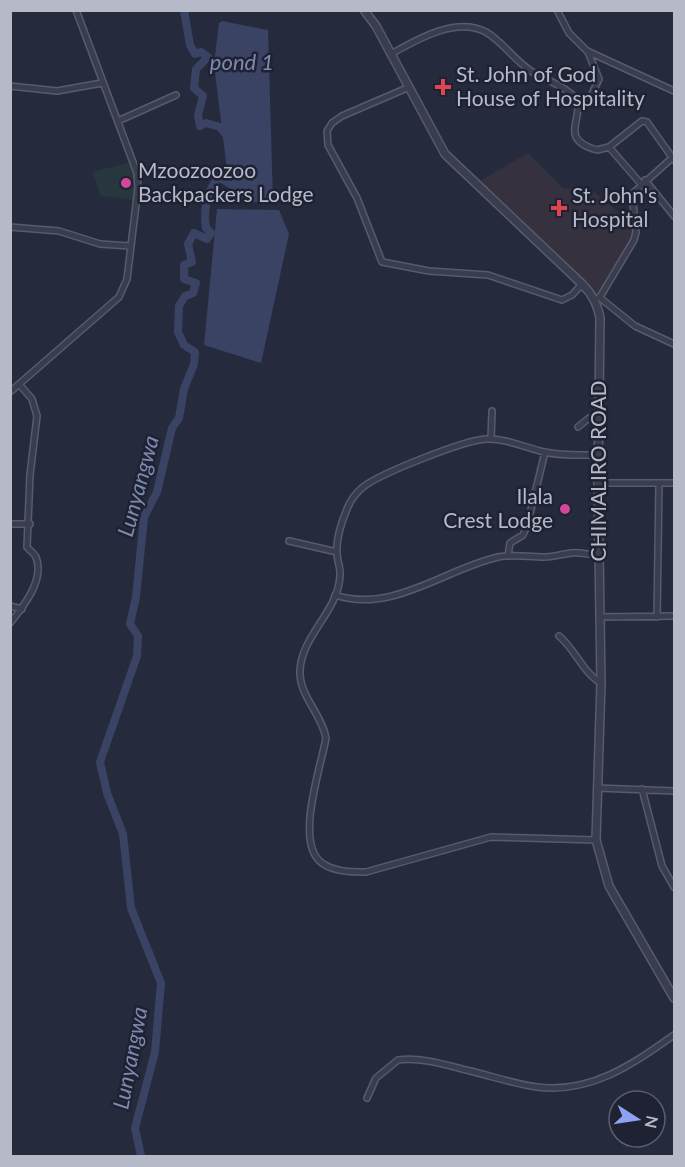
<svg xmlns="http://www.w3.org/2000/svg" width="685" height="1167" viewBox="0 0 685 1167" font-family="Lato,sans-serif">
<rect width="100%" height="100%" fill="#252b3d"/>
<path fill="#36313f" d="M 528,153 L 563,188 L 592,190 L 634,225 L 633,241 L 599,295 L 478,182 Z"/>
<path fill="#27373e" d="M 132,162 L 135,171 L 136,200 L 101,196 L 92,172 Z"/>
<path fill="#3a4364" d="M 222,21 L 268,30 L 273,202 L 231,202 L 214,64 L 219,23 Z
M 217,209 L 279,210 L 289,234 L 261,363 L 204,345 Z"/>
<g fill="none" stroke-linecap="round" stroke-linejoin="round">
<path stroke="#3a4364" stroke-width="8" d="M 184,10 L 190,45 L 195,54 L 201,52 L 208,57 L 196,69 L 194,88 L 203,96 L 198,115 L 200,126 L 206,123 L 220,127 L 230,140
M 141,1156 L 135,1128 L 155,1052 L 161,983 L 131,908 L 123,834 L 107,793 L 100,762 L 137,656 L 138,636 L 130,624 L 136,597 L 144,517 L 157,492 L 172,428 L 179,418 L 184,389 L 194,364 L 195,352 L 184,345 L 178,332 L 179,306 L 185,296 L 193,293 L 196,283 L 184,279 L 184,265 L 192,262 L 188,244 L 194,233 L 207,239 L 211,233 L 206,228 C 203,210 207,190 219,177 L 232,185 L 238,183"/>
<defs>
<path id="minor" d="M 557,10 L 569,33 L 587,51 L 674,91
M 391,54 C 416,40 456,16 486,32 C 503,42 514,60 531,71 C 548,81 563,85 578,100 C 581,122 560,140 597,150 L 609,147 L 642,121 L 647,122 L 674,160
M 10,86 L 57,91 L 102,83
M 407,88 L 342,116 L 332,123 L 327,131 L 328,145 L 357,198 L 382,262 L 429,271 L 488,275 L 562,300 L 572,295 L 582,284
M 578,106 L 590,98 L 599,79 L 588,52
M 118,121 L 176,95
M 609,147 L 641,184
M 645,180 L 674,216
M 10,227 L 59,231 L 100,244 L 130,246
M 599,297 L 635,326 L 674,344
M 600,297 L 634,240 L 636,232 L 632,194 L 673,157
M 10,392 L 119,297 L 127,279 L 138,188 L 137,173 L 76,10
M 578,427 L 589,418 L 599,417
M 491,439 L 492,411
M 598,483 L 674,483
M 10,524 L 30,524
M 289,541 L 337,552
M 508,556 L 510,543 L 523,535 L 527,526 L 545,452
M 335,595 C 392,614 445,569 498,557 C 514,554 528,557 544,557 C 553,557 562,554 571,553 C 580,552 590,555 599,555
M 10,606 L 22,609
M 601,617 L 674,616
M 657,617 L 659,484
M 10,623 C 23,607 45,580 36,557 C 34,553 30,551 27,547 L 30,475 L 37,416 L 32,399 L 19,384
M 559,636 C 575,649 583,673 601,683
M 597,788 L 674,791
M 642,789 L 662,866 L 674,887
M 596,840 L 491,837 L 366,872 C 352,872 334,872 322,863 C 294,843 321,767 326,738 C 322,714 299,696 300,671 C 301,636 338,612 340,576 C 341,568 337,561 337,553 C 336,540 342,521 347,509 C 350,501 357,492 363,487 C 381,473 465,440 486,439 C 506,438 526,448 544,452 C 562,456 581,455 599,455
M 367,1098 L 376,1078 L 398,1060 C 422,1057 446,1065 470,1071 C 492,1076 514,1084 537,1087 C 591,1094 633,1064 674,1035"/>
<path id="tertiary" d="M 364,10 L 376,26 L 445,154 L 582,284 C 592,294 597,303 600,318 L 598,483 L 601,683 L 596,840 L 609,886 L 674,998"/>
</defs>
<use href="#minor" stroke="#575b6b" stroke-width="8"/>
<use href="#tertiary" stroke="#575b6b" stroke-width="10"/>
<use href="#minor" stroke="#393d4d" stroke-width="5"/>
<use href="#tertiary" stroke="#393d4d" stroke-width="7"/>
</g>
<g fill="#e0444e" stroke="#1e2232" stroke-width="2">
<path d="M440 78h6v6h6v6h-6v6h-6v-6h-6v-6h6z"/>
<path d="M556 199h6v6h6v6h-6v6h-6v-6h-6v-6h6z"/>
</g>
<g fill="#d1479c" stroke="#1e2232" stroke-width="2">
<circle cx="126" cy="183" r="6"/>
<circle cx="565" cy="509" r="6"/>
</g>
<g text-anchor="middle" stroke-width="5" stroke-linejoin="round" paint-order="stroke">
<g font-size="21" fill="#b5b9c8" stroke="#1e2232" text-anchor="start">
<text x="456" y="82">St. John of God<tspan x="456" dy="24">House of Hospitality</tspan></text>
<text x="138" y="178">Mzoozoozoo<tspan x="138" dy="24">Backpackers Lodge</tspan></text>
<text x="572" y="203">St. John's<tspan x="572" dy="24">Hospital</tspan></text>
<text x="553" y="504" text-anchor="end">Ilala<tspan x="553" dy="24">Crest Lodge</tspan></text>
</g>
<g font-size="21" fill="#b5b9c8" stroke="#1e2232">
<text transform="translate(599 471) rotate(-90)" y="7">CHIMALIRO ROAD</text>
</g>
<g font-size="22" font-style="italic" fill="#7e89af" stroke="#1e2232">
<text x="242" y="70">pond 1</text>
<text transform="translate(138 486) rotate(-75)" y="8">Lunyangwa</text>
<text transform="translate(130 1058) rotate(-79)" y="8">Lunyangwa</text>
</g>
</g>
<rect width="685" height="1167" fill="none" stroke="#b5b9c8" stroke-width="24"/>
<g transform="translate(637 1119) rotate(102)"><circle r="28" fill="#1e2232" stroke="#5a5e6e" stroke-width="1.5"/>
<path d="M0-4.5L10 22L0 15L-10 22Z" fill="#8fa1f3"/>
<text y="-9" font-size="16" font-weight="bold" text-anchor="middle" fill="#b5b9c8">N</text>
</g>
</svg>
